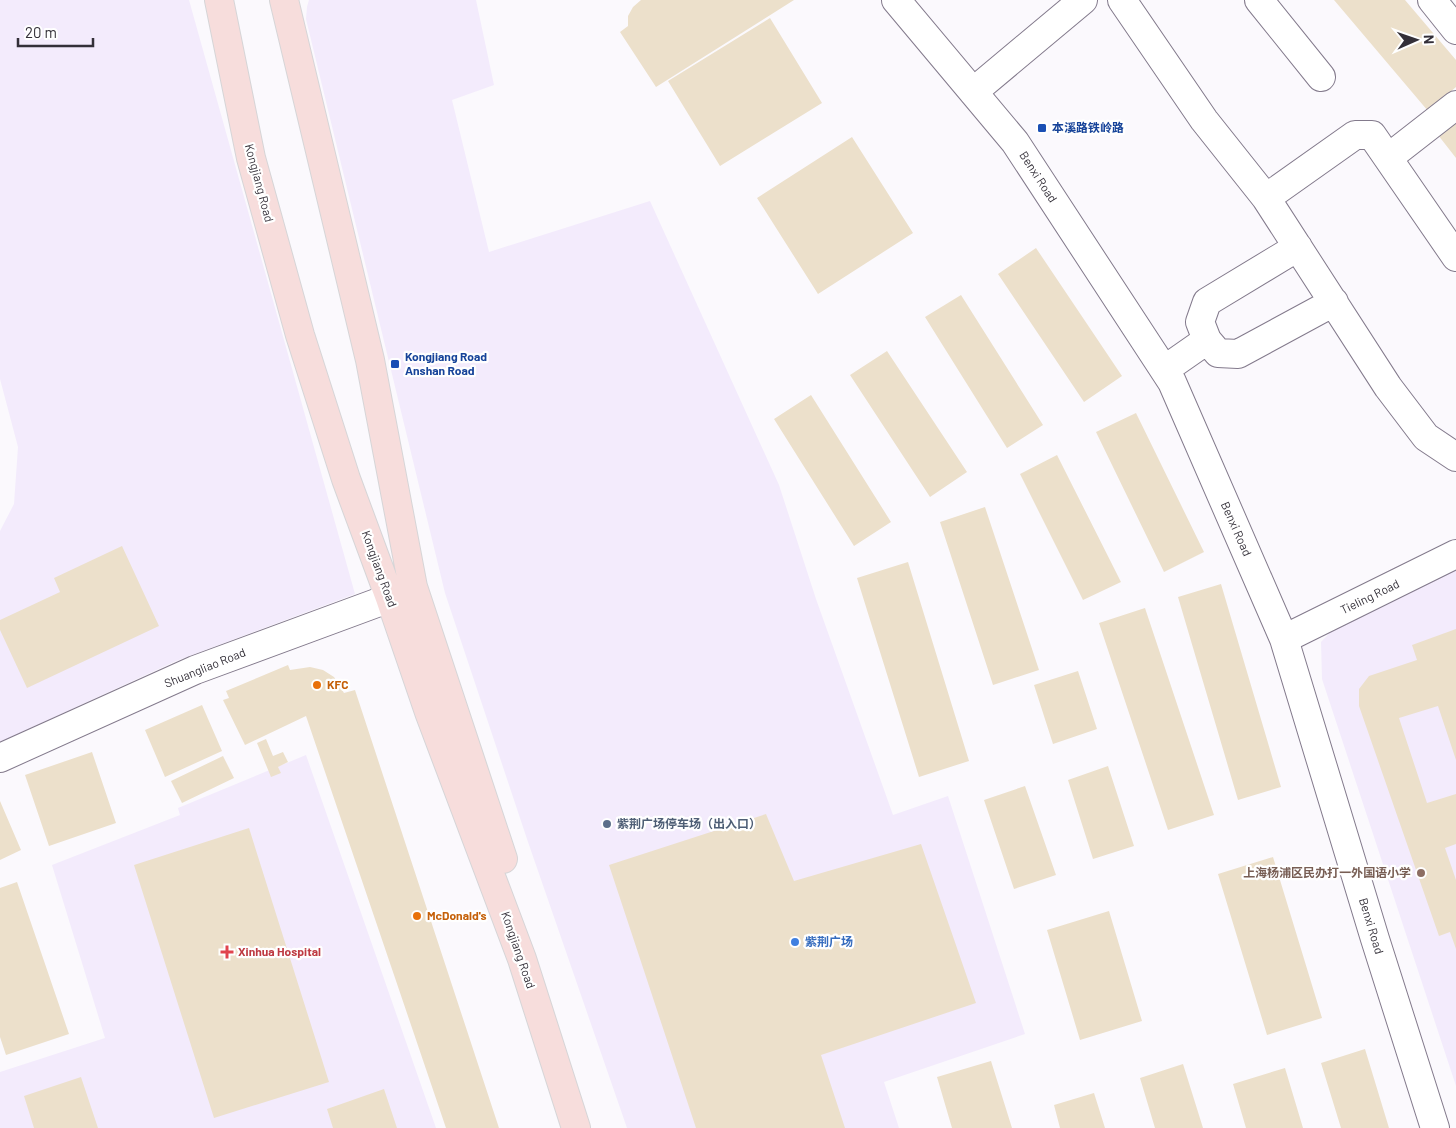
<svg xmlns="http://www.w3.org/2000/svg" width="1456" height="1128" viewBox="0 0 1456 1128" font-family="Barlow,'Noto Sans SC',sans-serif">
<rect width="100%" height="100%" fill="#fbf9fd"/>
<path fill="#f3ebfc" d="M 0,0 L 189,0 L 355,594 L 176,661 L 0,742 L 0,531 L 14,504 L 18,447 L 0,379 Z
M 309,0 L 476,0 L 494,85 L 452,100 L 489,252 L 650,201 L 779,485 L 816,599 L 893,815 L 948,796 L 1025,1034 L 884,1082 L 899,1128 L 627,1128 L 528,842 L 445,593 L 306,19 L 307,7 Z
M 1456,553 L 1456,1086 L 1322,679 L 1321,642 L 1340,622 Z
M 306,755 L 436,1128 L 0,1128 L 0,1072 L 105,1038 L 52,865 L 180,815 L 178,808 Z"/>
<path fill="#ece0cb" d="M 641,0 L 794,0 L 656,87 L 620,32 L 628,26 L 628,16 L 633,7 Z
M 1334,0 L 1405,0 L 1456,60 L 1456,87 L 1428,111 Z
M 770,18 L 822,103 L 720,166 L 668,81 Z
M 1456,120 L 1456,158 L 1438,135 Z
M 852,137 L 913,233 L 818,294 L 757,198 Z
M 1036,248 L 1122,376 L 1084,402 L 998,274 Z
M 961,295 L 1043,425 L 1007,448 L 925,317 Z
M 887,351 L 967,472 L 930,497 L 850,375 Z
M 811,395 L 891,522 L 854,546 L 774,419 Z
M 1136,413 L 1204,552 L 1164,572 L 1096,432 Z
M 1057,455 L 1121,582 L 1083,600 L 1020,474 Z
M 985,507 L 1039,670 L 993,685 L 940,522 Z
M 122,546 L 159,626 L 27,688 L 0,630 L 0,620 L 60,592 L 54,578 Z
M 908,562 L 969,761 L 919,777 L 857,578 Z
M 1221,584 L 1281,787 L 1238,800 L 1178,597 Z
M 1145,608 L 1214,815 L 1168,830 L 1099,623 Z
M 1456,629 L 1456,760 L 1438,706 L 1399,718 L 1427,803 L 1456,794 L 1456,844 L 1445,848 L 1456,880 L 1456,949 L 1450,932 L 1439,936 L 1359,706 L 1359,689 L 1369,676 L 1417,660 L 1412,645 Z
M 288,665 L 290,670 L 310,667 L 323,670 L 334,677 L 344,693 L 355,690 L 499,1128 L 446,1128 L 306,716 L 245,745 L 223,700 L 229,698 L 226,691 Z
M 1078,671 L 1097,729 L 1053,744 L 1034,685 Z
M 202,705 L 222,751 L 165,777 L 145,730 Z
M 266,739 L 273,756 L 283,752 L 288,762 L 278,767 L 281,773 L 271,777 L 257,743 Z
M 92,752 L 116,823 L 49,846 L 25,775 Z
M 223,756 L 234,778 L 182,803 L 171,781 Z
M 1108,766 L 1134,846 L 1093,859 L 1068,780 Z
M 1025,786 L 1056,875 L 1014,889 L 984,800 Z
M 0,801 L 21,850 L 0,860 Z
M 766,814 L 794,881 L 921,844 L 976,1003 L 821,1055 L 845,1128 L 696,1128 L 609,865 Z
M 249,828 L 329,1082 L 214,1118 L 134,865 Z
M 1273,857 L 1322,1018 L 1267,1035 L 1218,874 Z
M 17,882 L 69,1034 L 6,1055 L 0,1037 L 0,888 Z
M 1109,911 L 1142,1021 L 1080,1040 L 1047,930 Z
M 1365,1049 L 1389,1128 L 1341,1128 L 1321,1063 Z
M 991,1061 L 1012,1128 L 952,1128 L 937,1077 Z
M 1183,1064 L 1203,1128 L 1155,1128 L 1140,1078 Z
M 1285,1068 L 1303,1128 L 1246,1128 L 1233,1084 Z
M 81,1077 L 98,1128 L 34,1128 L 24,1096 Z
M 384,1089 L 397,1128 L 333,1128 L 327,1109 Z
M 1094,1093 L 1105,1128 L 1060,1128 L 1054,1105 Z"/>
<g fill="none" stroke-linecap="round" stroke-linejoin="round">
<defs>
<path id="minor" d="M 896,0 L 1015,142 L 1172,382 L 1284,639 L 1375,939 L 1435,1128
M 1122,0 L 1204,120 L 1266,198 L 1388,387 L 1426,437 L 1456,457
M 1259,0 L 1321,77
M 1432,0 L 1456,30
M 973,92 L 1083,0
M 1388,158 L 1456,105
M 1266,198 L 1355,135 L 1372,135 L 1456,257
M 1207,340 L 1218,353 L 1238,354 L 1334,302
M 1164,370 L 1207,340 L 1200,322 L 1207,302 L 1298,247
M 1284,639 L 1456,554
M 0,758 L 195,670 L 390,598 L 412,587"/>
<path id="major" d="M 219,0 L 251,158 L 300,335 L 346,479 L 390,598 L 429,712 L 522,959 L 576,1128
M 284,0 L 370,360 L 413,587 L 503,859"/>
</defs>
<use href="#minor" stroke="#837a8c" stroke-width="30"/>
<use href="#major" stroke="#d6d5d7" stroke-width="30"/>
<use href="#minor" stroke="#fff" stroke-width="28"/>
<use href="#major" stroke="#f7dddc" stroke-width="28"/>
</g>
<g fill="#1a4fb4" stroke="#fff" stroke-width="2">
<rect x="1037" y="123" width="10" height="10" rx="2.5"/>
<rect x="390" y="359" width="10" height="10" rx="2.5"/>
</g>
<g fill="#e8710a" stroke="#fff" stroke-width="2">
<circle cx="317" cy="685" r="5"/>
<circle cx="417" cy="916" r="5"/>
</g>
<circle fill="#5c6f8a" stroke="#fff" stroke-width="2" cx="607" cy="824" r="5"/>
<circle fill="#8d6e63" stroke="#fff" stroke-width="2" cx="1421" cy="873" r="5"/>
<circle fill="#3f7fe0" stroke="#fff" stroke-width="2" cx="795" cy="942" r="5"/>
<path fill="#e0444e" stroke="#fff" stroke-width="2" d="M224.5 944.5h5v5h5v5h-5v5h-5v-5h-5v-5h5z"/>
<g text-anchor="middle" stroke-width="4.5" stroke-linejoin="round" paint-order="stroke">
<g font-size="12" font-weight="bold" fill="#164399" stroke="#fff" text-anchor="start">
<text x="1052" y="132">本溪路铁岭路</text>
<text x="405" y="361">Kongjiang Road<tspan x="405" dy="14">Anshan Road</tspan></text>
</g>
<g font-size="12" fill="#332f38" stroke="#fff">
<text transform="translate(1038 177) rotate(57)" y="4">Benxi Road</text>
<text transform="translate(259 183) rotate(75)" y="4">Kongjiang Road</text>
<text transform="translate(1236 529) rotate(66)" y="4">Benxi Road</text>
<text transform="translate(379 569) rotate(70)" y="4">Kongjiang Road</text>
<text transform="translate(1370 597) rotate(-26)" y="4">Tieling Road</text>
<text transform="translate(205 668) rotate(-22)" y="4">Shuangliao Road</text>
<text transform="translate(1371 926) rotate(73)" y="4">Benxi Road</text>
<text transform="translate(518 950) rotate(71)" y="4">Kongjiang Road</text>
</g>
<g font-size="12" font-weight="bold" fill="#c56008" stroke="#fff" text-anchor="start">
<text x="327" y="689">KFC</text>
<text x="427" y="920">McDonald's</text>
</g>
<g font-size="12" font-weight="bold" fill="#4e5e75" stroke="#fff" text-anchor="start">
<text x="617" y="828">紫荆广场停车场（出入口）</text>
</g>
<g font-size="12" font-weight="bold" fill="#785e54" stroke="#fff" text-anchor="end">
<text x="1411" y="877">‌上海杨浦区民办打一外国语小学</text>
</g>
<g font-size="12" font-weight="bold" fill="#366cbe" stroke="#fff" text-anchor="start">
<text x="805" y="946">紫荆广场</text>
</g>
<g font-size="12" font-weight="bold" fill="#be3a42" stroke="#fff" text-anchor="start">
<text x="238" y="956">Xinhua Hospital</text>
</g>
</g>
<g transform="translate(1416 40) rotate(88)" stroke="#ffffff" stroke-width="4" paint-order="stroke">
<path d="M0-4L9 19L0 12L-9 19Z" fill="#332f38"/>
<text y="-8" font-size="14" font-weight="bold" text-anchor="middle" fill="#332f38">N</text>
</g>
<path d="M18 38v8h75v-8" fill="none" stroke="#332f38" stroke-width="2.5"/>
<text x="25" y="38" font-size="15" fill="#332f38" stroke="#ffffff" stroke-width="4" paint-order="stroke">20 m</text>
</svg>
